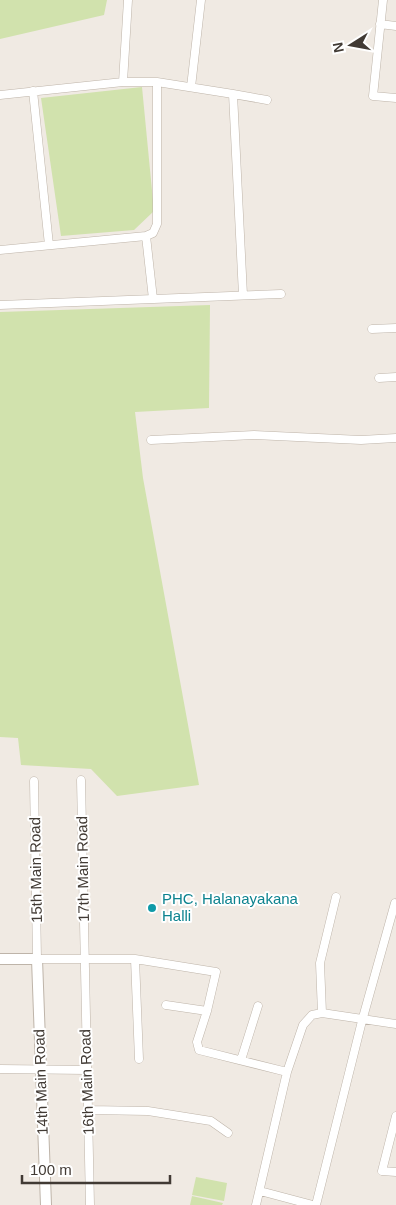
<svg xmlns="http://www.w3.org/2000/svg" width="396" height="1205" viewBox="0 0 396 1205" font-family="Helvetica,sans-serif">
<rect width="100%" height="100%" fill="#f0eae3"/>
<path fill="#d1e2ad" d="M 0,0 L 107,0 L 104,15 L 0,39 Z
M 142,87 L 154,211 L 134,230 L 61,236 L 41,98 Z
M 210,305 L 209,408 L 135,412 L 143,478 L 199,785 L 117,796 L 91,769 L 21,765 L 18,738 L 0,737 L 0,312 Z
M 196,1177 L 227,1183 L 224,1201 L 192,1195 Z
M 192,1196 L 223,1203 L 222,1205 L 190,1205 Z"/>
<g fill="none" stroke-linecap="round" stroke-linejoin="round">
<defs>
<path id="minor" d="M 383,0 L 373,96 L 396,98
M 380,24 L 396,26
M 123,82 L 157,82 L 233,94 L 243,295
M 191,87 L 201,0
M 33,91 L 49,245
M 233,94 L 267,100
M 0,95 L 123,82 L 128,0
M 146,236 L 153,299
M 0,250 L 146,236 L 153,233 L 157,224 L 157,82
M 0,305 L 281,294
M 372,329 L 396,328
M 379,378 L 396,377
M 151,440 L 254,435 L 361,440 L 396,438
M 81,780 L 90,1205
M 34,781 L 37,959 L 135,959 L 216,972 L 207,1011 L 197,1042 L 199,1050 L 287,1072
M 135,959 L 139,1059
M 166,1005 L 207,1011
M 322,1013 L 320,963 L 336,897
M 241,1060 L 258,1006
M 0,1069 L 87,1070
M 89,1110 L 148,1111 L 211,1121 L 228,1133
M 396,1116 L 382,1171 L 396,1172
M 260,1191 L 313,1205
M 256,1205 L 287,1072 L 303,1025 L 312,1015 L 322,1013 L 396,1024
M 316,1205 L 362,1021 L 395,903"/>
<path id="tertiary" d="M 0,959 L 37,959 L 46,1205"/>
</defs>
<use href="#minor" stroke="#beb4a9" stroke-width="9"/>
<use href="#tertiary" stroke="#beb4a9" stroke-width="12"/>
<use href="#minor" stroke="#fff" stroke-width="8"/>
<use href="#tertiary" stroke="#fff" stroke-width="10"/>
</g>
<circle fill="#0f9aa8" stroke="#fff" stroke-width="2" cx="152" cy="908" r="5"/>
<g text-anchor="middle" stroke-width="4" stroke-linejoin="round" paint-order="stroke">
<g font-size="15" fill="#413a34" stroke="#fff">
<text transform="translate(83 869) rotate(-91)" y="5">17th Main Road</text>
<text transform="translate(36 870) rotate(-91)" y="5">15th Main Road</text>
<text transform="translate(41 1082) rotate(-92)" y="5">14th Main Road</text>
<text transform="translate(87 1082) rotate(-92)" y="5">16th Main Road</text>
</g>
<g font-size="15" fill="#0d838f" stroke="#fff" text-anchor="start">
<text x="162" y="904">PHC, Halanayakana<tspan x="162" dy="17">Halli</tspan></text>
</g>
</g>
<g transform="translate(351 45) rotate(259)" stroke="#ffffff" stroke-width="4" paint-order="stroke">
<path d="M0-4L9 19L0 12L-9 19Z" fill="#413a34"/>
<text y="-8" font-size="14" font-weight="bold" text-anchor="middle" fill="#413a34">N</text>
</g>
<path d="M22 1175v8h148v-8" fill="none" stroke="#413a34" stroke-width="2.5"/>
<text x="30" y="1175" font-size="15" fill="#413a34" stroke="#ffffff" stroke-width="4" paint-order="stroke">100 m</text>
</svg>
